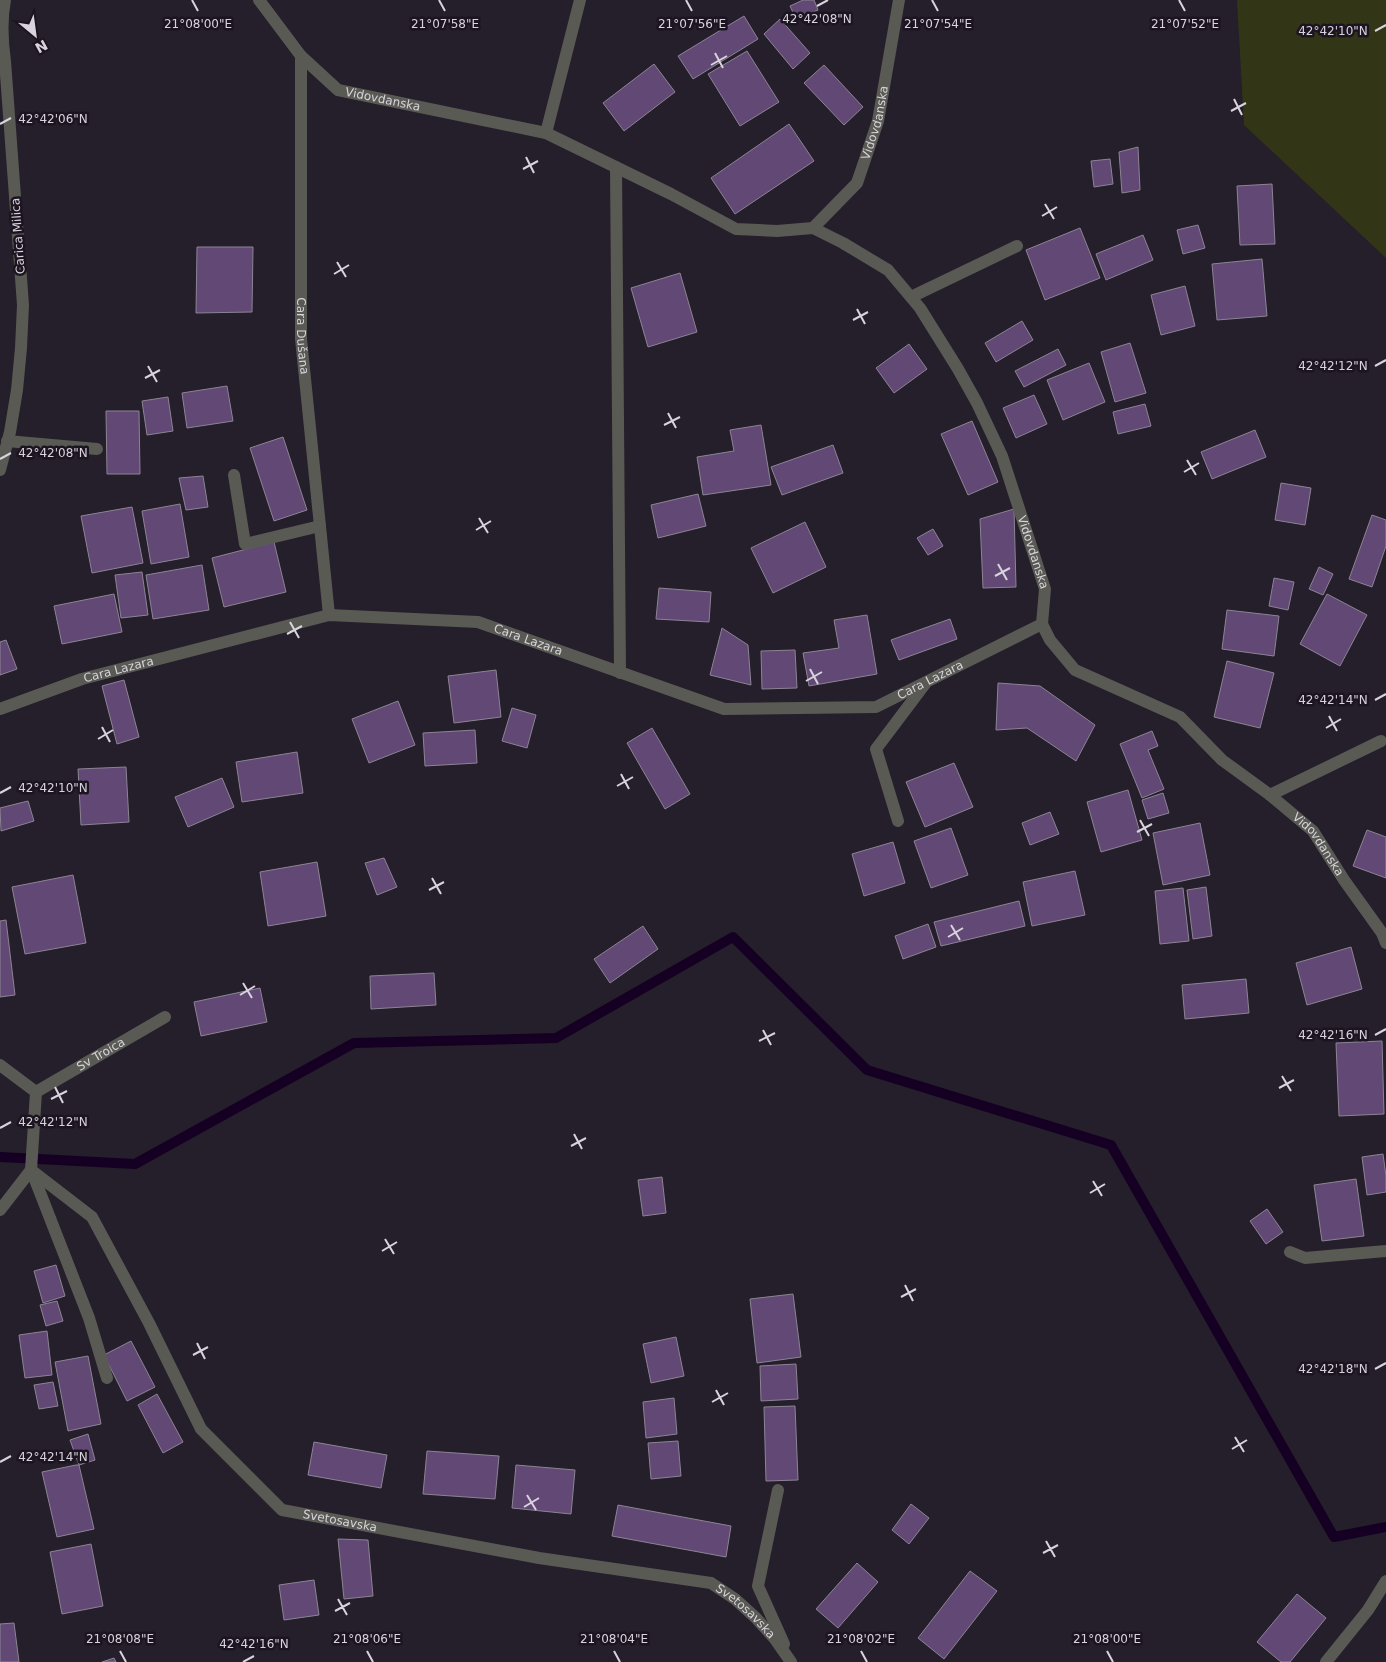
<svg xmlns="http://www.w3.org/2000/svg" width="1386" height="1662" viewBox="0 0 1386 1662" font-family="'DejaVu Sans',sans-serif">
<rect width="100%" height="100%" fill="#251e2b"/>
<path fill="#323616" d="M 1237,0 L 1386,0 L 1386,258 L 1244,125 Z"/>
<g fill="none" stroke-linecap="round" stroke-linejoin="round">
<path stroke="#150023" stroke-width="10" d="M 0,1157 L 135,1164 L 354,1043 L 556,1038 L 733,937 L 867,1070 L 1111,1145 L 1334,1537 L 1386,1527"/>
</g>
<path fill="#624875" stroke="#8c8494" d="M 803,0 L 814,0 L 818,10 L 796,19 L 790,6 Z
M 744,16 L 758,39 L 693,79 L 678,56 Z
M 780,19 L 810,53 L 793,69 L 764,34 Z
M 747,51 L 779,102 L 740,126 L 708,74 Z
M 654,64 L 675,92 L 624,131 L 603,103 Z
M 824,65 L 863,107 L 844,125 L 804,83 Z
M 789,124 L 814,161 L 735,214 L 711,178 Z
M 1138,147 L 1140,190 L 1122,193 L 1119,152 Z
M 1110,159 L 1113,184 L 1094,187 L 1091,161 Z
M 1272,184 L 1275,244 L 1240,245 L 1237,186 Z
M 1198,225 L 1205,248 L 1183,254 L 1177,230 Z
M 1080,228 L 1100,278 L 1045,300 L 1026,250 Z
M 1143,235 L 1153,260 L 1106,280 L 1096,254 Z
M 197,247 L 253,247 L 252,312 L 196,313 Z
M 1262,259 L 1267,316 L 1217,320 L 1212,264 Z
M 680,273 L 697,332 L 648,347 L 631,288 Z
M 1185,286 L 1195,326 L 1161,335 L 1151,295 Z
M 1022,321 L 1033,340 L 996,362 L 985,343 Z
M 1130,343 L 1146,393 L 1115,402 L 1101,352 Z
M 909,344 L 927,369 L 894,393 L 876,368 Z
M 1058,349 L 1066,365 L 1024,387 L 1015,371 Z
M 1089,363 L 1105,402 L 1063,420 L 1047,380 Z
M 227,386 L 233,421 L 187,428 L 182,393 Z
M 1034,395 L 1047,424 L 1016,438 L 1003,408 Z
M 168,397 L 173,431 L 147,435 L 142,401 Z
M 1145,404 L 1151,426 L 1118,434 L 1113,412 Z
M 106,411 L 139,411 L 140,474 L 107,474 Z
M 972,421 L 998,482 L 968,495 L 941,434 Z
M 761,425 L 771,485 L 703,495 L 697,457 L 734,451 L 730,430 Z
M 1255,430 L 1266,457 L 1212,479 L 1201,452 Z
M 283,437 L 307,510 L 274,521 L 250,448 Z
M 833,445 L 843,473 L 782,495 L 771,467 Z
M 203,476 L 208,507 L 186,510 L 179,478 Z
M 1281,483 L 1311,488 L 1305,525 L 1275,520 Z
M 698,494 L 706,526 L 658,538 L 651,505 Z
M 180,504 L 189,557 L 151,564 L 142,511 Z
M 132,507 L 143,563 L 92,573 L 81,516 Z
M 1014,509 L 1016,587 L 983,588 L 980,519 Z
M 1372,515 L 1386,520 L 1386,546 L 1372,587 L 1349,579 Z
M 805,522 L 826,567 L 773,593 L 751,548 Z
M 933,529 L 943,546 L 928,555 L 917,538 Z
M 274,542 L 286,592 L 224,607 L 212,558 Z
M 202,565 L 209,610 L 153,619 L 146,575 Z
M 1319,567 L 1333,574 L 1323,595 L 1309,589 Z
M 142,572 L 148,615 L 121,618 L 115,575 Z
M 1274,578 L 1294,582 L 1288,610 L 1269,606 Z
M 659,588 L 711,592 L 709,622 L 656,619 Z
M 114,594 L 122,632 L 62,644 L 54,606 Z
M 1327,594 L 1367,615 L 1340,666 L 1300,644 Z
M 1227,610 L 1279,616 L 1274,656 L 1222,649 Z
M 867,615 L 877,674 L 809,686 L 803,653 L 839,648 L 834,620 Z
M 950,619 L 957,639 L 899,660 L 891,640 Z
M 722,628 L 748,645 L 751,685 L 710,675 Z
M 6,640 L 17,669 L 0,675 L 0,642 Z
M 795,650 L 797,688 L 762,689 L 761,651 Z
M 1227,661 L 1274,673 L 1260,728 L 1214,717 Z
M 496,670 L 501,717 L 454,723 L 448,676 Z
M 124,680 L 139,737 L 117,744 L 102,686 Z
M 998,683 L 1040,686 L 1095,725 L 1076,761 L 1027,728 L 996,730 Z
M 398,701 L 415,745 L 369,763 L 352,719 Z
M 512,708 L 536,715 L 527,748 L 502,741 Z
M 652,728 L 690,794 L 665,809 L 627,743 Z
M 475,730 L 477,763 L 425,766 L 423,733 Z
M 1152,731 L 1158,746 L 1148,750 L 1164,789 L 1142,798 L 1120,744 Z
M 297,752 L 303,793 L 242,802 L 236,762 Z
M 954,763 L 973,807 L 925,827 L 906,782 Z
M 126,767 L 129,822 L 81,825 L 78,769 Z
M 222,778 L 234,807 L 188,827 L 175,797 Z
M 1128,790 L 1142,840 L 1101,852 L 1087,802 Z
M 1163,793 L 1169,813 L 1148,819 L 1142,800 Z
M 28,801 L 34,821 L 1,831 L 0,808 Z
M 1050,812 L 1059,834 L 1030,845 L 1022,823 Z
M 1200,823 L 1210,875 L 1163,885 L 1153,833 Z
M 951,828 L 968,875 L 931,888 L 914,841 Z
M 1367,830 L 1386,837 L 1386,878 L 1353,866 Z
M 893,842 L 905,883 L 864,896 L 852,854 Z
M 384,858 L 397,887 L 377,895 L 365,863 Z
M 317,862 L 326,916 L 268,926 L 260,872 Z
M 1075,871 L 1085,915 L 1032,926 L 1023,882 Z
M 73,875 L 86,943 L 25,954 L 12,887 Z
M 1206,887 L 1212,936 L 1193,939 L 1187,890 Z
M 1183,888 L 1189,941 L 1160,944 L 1155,891 Z
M 1019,901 L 1025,926 L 941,946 L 934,922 Z
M 6,920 L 15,995 L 0,997 L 0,921 Z
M 928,924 L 936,947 L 903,959 L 895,936 Z
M 643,926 L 658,949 L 610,983 L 594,959 Z
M 1351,947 L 1362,989 L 1307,1005 L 1296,963 Z
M 434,973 L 436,1005 L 371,1009 L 370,976 Z
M 1246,979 L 1249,1013 L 1185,1019 L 1182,985 Z
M 260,988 L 267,1022 L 201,1036 L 194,1002 Z
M 1382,1041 L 1384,1114 L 1339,1116 L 1336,1043 Z
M 1383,1154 L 1386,1176 L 1386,1192 L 1367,1195 L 1362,1157 Z
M 662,1177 L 666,1213 L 643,1216 L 638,1180 Z
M 1356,1179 L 1364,1236 L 1322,1241 L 1314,1185 Z
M 1267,1209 L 1283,1232 L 1266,1244 L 1250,1221 Z
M 56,1265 L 65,1296 L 43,1303 L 34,1271 Z
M 793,1294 L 801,1357 L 757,1363 L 750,1299 Z
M 57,1301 L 63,1321 L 46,1326 L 40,1305 Z
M 47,1331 L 52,1375 L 25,1378 L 19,1335 Z
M 676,1337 L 684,1376 L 651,1383 L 643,1344 Z
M 131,1341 L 155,1387 L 127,1401 L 104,1355 Z
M 88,1356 L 101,1424 L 68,1431 L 55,1362 Z
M 796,1364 L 798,1399 L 761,1401 L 760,1366 Z
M 53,1382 L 58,1406 L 39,1409 L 34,1385 Z
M 157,1394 L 183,1442 L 163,1453 L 138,1405 Z
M 674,1398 L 677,1434 L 646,1438 L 643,1402 Z
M 795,1406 L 798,1480 L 766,1481 L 764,1407 Z
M 88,1434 L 95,1460 L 79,1465 L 70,1440 Z
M 678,1441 L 681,1476 L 651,1479 L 648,1443 Z
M 314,1442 L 387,1455 L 381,1488 L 308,1475 Z
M 427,1451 L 499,1456 L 495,1499 L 423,1494 Z
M 76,1465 L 79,1465 L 94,1529 L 57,1537 L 42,1472 Z
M 516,1465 L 575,1470 L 571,1514 L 512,1508 Z
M 911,1504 L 929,1518 L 909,1544 L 892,1530 Z
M 618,1505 L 731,1526 L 726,1557 L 612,1536 Z
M 338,1539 L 368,1540 L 373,1596 L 344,1599 Z
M 91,1544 L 103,1606 L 62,1614 L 50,1552 Z
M 857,1563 L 878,1582 L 838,1628 L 816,1609 Z
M 970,1571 L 997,1591 L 944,1659 L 918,1638 Z
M 314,1580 L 319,1615 L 284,1620 L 279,1585 Z
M 1297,1594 L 1326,1618 L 1290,1662 L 1281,1662 L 1257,1642 Z
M 14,1623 L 19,1662 L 0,1662 L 0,1624 Z
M 114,1658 L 116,1662 L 102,1662 Z"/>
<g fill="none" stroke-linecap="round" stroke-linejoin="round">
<path stroke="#595a53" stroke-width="12" id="s1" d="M 301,56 L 301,339 L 329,615"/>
<g stroke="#595a53" stroke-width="12">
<path id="s2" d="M 259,0 L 301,56 L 338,90 L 546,133 L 671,194 L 736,229 L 777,231 L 813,228 L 843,243 L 888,270 L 920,308 L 958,369 L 977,403 L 1002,456 L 1045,589 L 1042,624 L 1050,640 L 1075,670 L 1180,717 L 1222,760 L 1270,795 L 1313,831 L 1344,880 L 1382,933 L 1386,943"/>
<path d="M 546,133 L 580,0"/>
<path d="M 616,167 L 620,673"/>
<path id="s3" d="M 813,228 L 857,183 L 878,121 L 899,0"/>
<path d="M 911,297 L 1017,246"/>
<path d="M 7,441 L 97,449"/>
<path d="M 0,470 L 10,432 L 17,390 L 21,348 L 23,305 L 5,61 C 2,40 1,21 5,0"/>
<path d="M 234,475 L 245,544 L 320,526"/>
<path id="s4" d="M 0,709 L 82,679 L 329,615 L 478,622 L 724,709 L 876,707 L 1042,624"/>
<path d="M 1270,795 L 1381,741"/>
<path d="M 898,821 L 876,749 L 925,684"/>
<path d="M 0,1065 L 36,1092 L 31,1170 L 0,1210"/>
<path id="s5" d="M 36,1092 L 165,1017"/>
<path id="s6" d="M 31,1170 L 92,1217 L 149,1323 L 201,1429 L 282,1510 L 539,1558 L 711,1583 L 735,1599 L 756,1618 L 775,1639 L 791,1662"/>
<path d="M 32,1172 L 89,1318 L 107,1378"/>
<path d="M 1290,1252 L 1305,1258 L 1386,1251"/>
<path d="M 778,1490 L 758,1586 L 784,1644"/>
<path d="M 1326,1662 L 1368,1610 L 1386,1581"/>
</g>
</g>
<path fill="none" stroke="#d8d3dc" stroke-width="2" d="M 192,0 L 198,11M 439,0 L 445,11M 686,0 L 692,11M 932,0 L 938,11M 1179,0 L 1185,11M 817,6 L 828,0M 1375,31 L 1386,25M 715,53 L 723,68M 711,65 L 727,56M 1234,99 L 1242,115M 1231,111 L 1246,103M 0,124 L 11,118M 526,157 L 534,173M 523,169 L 538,161M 1045,204 L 1054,219M 1042,216 L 1057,207M 337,262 L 346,277M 334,274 L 349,265M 857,309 L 865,324M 853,320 L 868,312M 148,366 L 157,382M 1375,366 L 1386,360M 145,378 L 160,370M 668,413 L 676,428M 664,425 L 680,417M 0,459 L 11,453M 1187,460 L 1196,475M 1184,472 L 1199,463M 479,518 L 488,533M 476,530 L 491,521M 998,564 L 1007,580M 995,576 L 1010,568M 290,622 L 299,638M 287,634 L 302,626M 810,669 L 818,684M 806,681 L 822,672M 1375,700 L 1386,694M 1329,716 L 1337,731M 102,727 L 110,742M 1326,728 L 1341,719M 98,739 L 113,730M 621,774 L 629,789M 617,786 L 633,777M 0,793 L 11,787M 1140,820 L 1149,836M 1137,832 L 1152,824M 432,878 L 441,894M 429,890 L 444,882M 951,925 L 960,940M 948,937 L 963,928M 243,983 L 252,998M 240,995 L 255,986M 763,1030 L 771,1045M 1375,1035 L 1386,1029M 759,1041 L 775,1033M 1282,1076 L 1291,1091M 55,1087 L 63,1103M 1279,1088 L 1294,1080M 51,1099 L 67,1091M 0,1128 L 11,1122M 574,1134 L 582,1149M 571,1146 L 586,1138M 1093,1181 L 1102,1196M 1090,1193 L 1105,1184M 385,1239 L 394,1254M 382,1251 L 397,1242M 905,1285 L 913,1301M 901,1297 L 916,1289M 197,1343 L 205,1359M 193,1355 L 208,1347M 1375,1369 L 1386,1363M 716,1390 L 724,1405M 712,1402 L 728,1393M 1235,1437 L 1244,1452M 1232,1449 L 1247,1440M 0,1462 L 11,1456M 527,1495 L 536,1510M 524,1507 L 539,1498M 1046,1541 L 1055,1557M 1043,1553 L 1058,1545M 338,1599 L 347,1615M 335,1611 L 350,1603M 120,1651 L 126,1662M 367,1651 L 373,1662M 614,1651 L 620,1662M 861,1651 L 867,1662M 1107,1651 L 1113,1662M 243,1662 L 254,1656"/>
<g text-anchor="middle" stroke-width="5" stroke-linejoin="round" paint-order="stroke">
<g font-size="12" fill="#d8d3dc" stroke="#1c1521">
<text dy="4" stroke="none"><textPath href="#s2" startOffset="166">Vidovdanska</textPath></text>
<text dy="4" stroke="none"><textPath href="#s3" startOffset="126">Vidovdanska</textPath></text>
<text transform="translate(18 236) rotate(-94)" y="4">Carica Milica</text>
<text dy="4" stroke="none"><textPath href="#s1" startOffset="280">Cara Dušana</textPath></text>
<text dy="4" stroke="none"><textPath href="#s2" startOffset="1029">Vidovdanska</textPath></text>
<text dy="4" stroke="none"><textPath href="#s4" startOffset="545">Cara Lazara</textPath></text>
<text dy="4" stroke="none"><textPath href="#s4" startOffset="125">Cara Lazara</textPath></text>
<text dy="4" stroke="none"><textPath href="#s4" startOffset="965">Cara Lazara</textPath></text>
<text dy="4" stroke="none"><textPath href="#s2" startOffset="1464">Vidovdanska</textPath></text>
<text dy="4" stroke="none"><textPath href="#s5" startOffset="75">Sv Troica</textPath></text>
<text dy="4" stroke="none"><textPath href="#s6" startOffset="489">Svetosavska</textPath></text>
<text dy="4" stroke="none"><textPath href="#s6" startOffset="910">Svetosavska</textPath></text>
</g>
</g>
<g font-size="12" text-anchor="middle" fill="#d8d3dc" stroke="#1c1521" stroke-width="5" stroke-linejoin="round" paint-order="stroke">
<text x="817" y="23">42°42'08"N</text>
<text x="198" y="28">21°08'00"E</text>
<text x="445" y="28">21°07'58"E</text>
<text x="692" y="28">21°07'56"E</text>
<text x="938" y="28">21°07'54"E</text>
<text x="1185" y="28">21°07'52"E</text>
<text x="1333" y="35">42°42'10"N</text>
<text x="53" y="123">42°42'06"N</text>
<text x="1333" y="370">42°42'12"N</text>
<text x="53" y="457">42°42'08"N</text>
<text x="1333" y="704">42°42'14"N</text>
<text x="53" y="792">42°42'10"N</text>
<text x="1333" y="1039">42°42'16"N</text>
<text x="53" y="1126">42°42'12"N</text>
<text x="1333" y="1373">42°42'18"N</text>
<text x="53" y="1461">42°42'14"N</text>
<text x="120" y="1643">21°08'08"E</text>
<text x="367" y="1643">21°08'06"E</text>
<text x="614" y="1643">21°08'04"E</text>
<text x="861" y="1643">21°08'02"E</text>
<text x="1107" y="1643">21°08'00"E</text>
<text x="254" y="1648">42°42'16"N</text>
</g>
<g transform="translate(35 35) rotate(151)" stroke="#1c1521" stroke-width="4" paint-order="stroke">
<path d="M0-4L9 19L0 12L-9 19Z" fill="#d8d3dc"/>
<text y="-8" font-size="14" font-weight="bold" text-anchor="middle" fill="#d8d3dc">N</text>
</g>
</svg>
